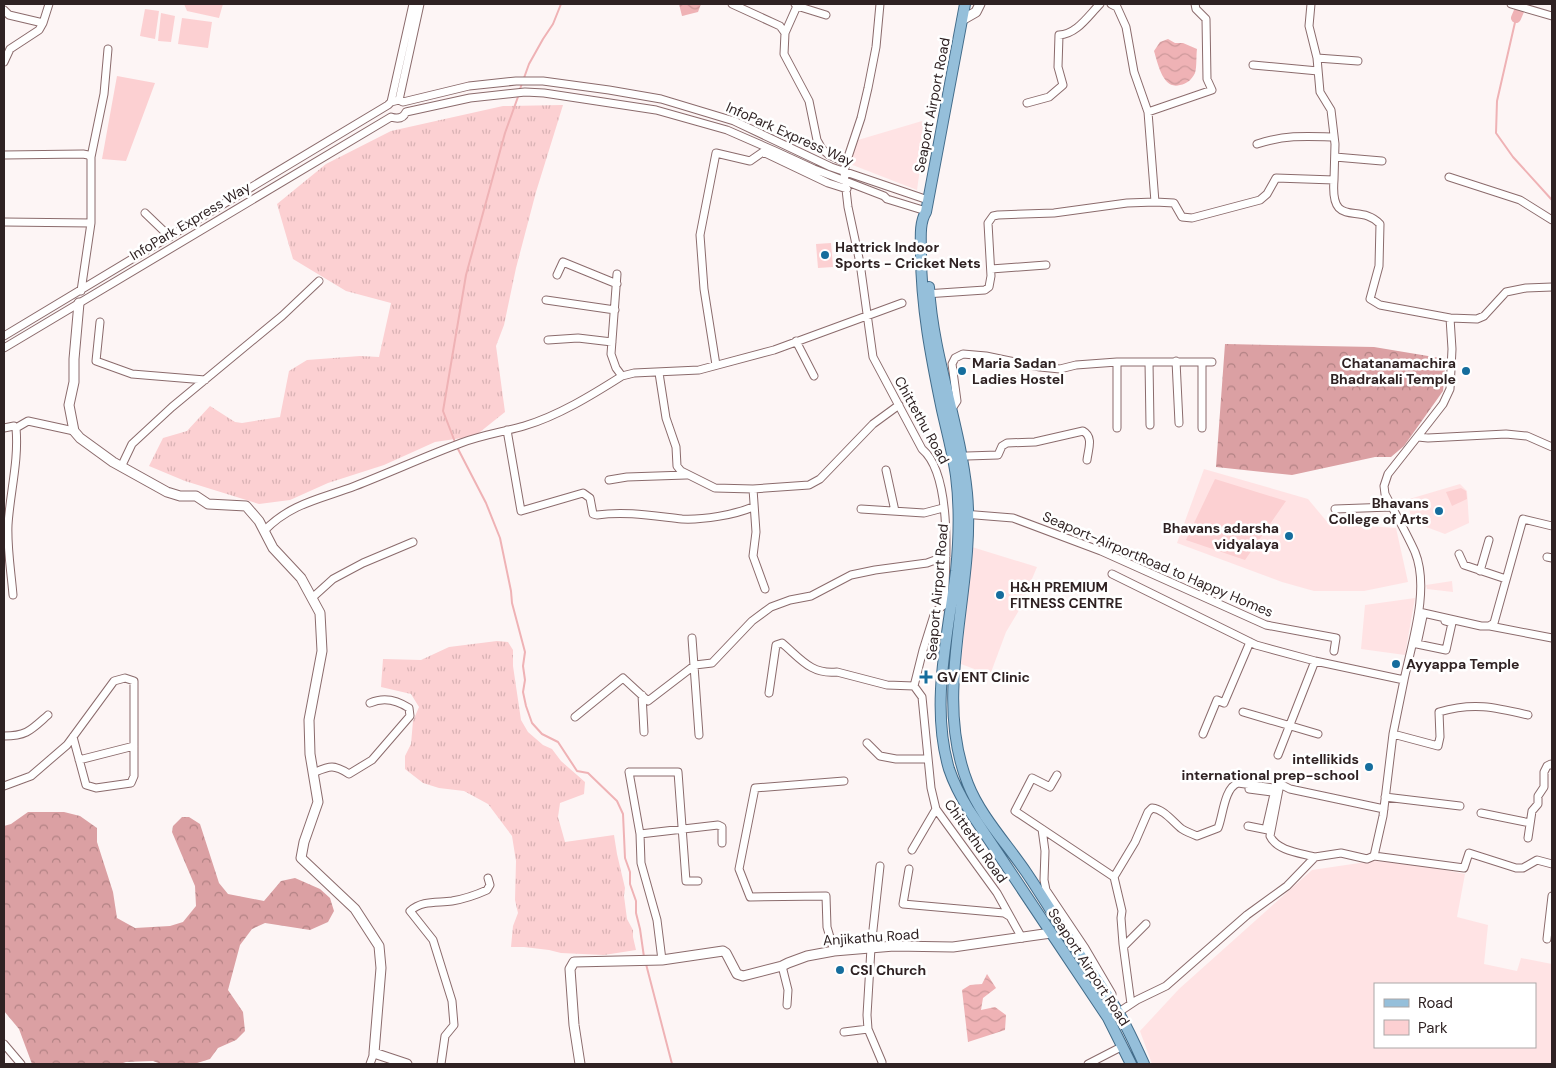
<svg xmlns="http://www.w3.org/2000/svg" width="1556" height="1068" viewBox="0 0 1556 1068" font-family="'DM Sans',sans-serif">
<defs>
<pattern id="grass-tufts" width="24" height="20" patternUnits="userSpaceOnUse" patternTransform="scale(1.25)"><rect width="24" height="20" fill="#fcd0d2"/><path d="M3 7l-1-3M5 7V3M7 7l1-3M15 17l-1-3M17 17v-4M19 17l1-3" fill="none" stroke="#d8b2b4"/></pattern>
<pattern id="forest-crowns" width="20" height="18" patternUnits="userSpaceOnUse" patternTransform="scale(1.25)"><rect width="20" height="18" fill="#dba0a3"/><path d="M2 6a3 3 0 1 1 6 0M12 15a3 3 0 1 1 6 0" fill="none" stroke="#b28284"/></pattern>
<pattern id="water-waves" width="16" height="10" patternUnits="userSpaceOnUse" patternTransform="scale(1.25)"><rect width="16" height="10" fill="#efb2b5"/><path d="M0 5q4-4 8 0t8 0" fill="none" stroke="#cd999b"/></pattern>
</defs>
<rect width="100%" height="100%" fill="#fdf5f5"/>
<path fill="#ffe3e4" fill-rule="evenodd" d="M 922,121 L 926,126 L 917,190 L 850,164 L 858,140 Z
M 1204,469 L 1308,499 L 1328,523 L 1396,528 L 1408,582 L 1364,591 L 1314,591 L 1282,582 L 1177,543 Z
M 1460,484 L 1467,491 L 1469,523 L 1445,534 L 1413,522 L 1406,500 Z
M 972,547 L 1037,567 L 1018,612 L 1006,632 L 990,675 L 961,664 Z
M 1452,581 L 1453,592 L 1427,589 L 1426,585 Z
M 1415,598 L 1405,655 L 1361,649 L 1365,605 Z
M 1373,861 L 1411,863 L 1465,874 L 1457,917 L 1488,925 L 1484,964 L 1517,971 L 1521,958 L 1552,964 L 1552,1064 L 1152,1064 L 1140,1031 L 1179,989 L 1312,870 ZM 1375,984 L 1535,984 L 1535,1047 L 1375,1047 Z"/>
<path fill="url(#grass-tufts)" d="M 563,105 L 536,192 L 516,268 L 504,325 L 496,346 L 505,412 L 475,436 L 435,442 L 384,465 L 328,483 L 290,500 L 259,504 L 185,481 L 149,466 L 163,438 L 187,431 L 210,406 L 235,422 L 242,423 L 280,417 L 289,371 L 307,360 L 360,356 L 379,357 L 391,303 L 346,291 L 293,259 L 277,204 L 326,164 L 391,131 L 503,106 Z
M 497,641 L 508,642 L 513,650 L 513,666 L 521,720 L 528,732 L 543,745 L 552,749 L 561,761 L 585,782 L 584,794 L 560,803 L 558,817 L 565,842 L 614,835 L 617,854 L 625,888 L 624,896 L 627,919 L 633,930 L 633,937 L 636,950 L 604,955 L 561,953 L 549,950 L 524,947 L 511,947 L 513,926 L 518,913 L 515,900 L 516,861 L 512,836 L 488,804 L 464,791 L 439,788 L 423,783 L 405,769 L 405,756 L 411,744 L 413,721 L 419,707 L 411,694 L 381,687 L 383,659 L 421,660 L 449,647 Z"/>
<path fill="url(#forest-crowns)" d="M 1225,344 L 1374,347 L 1446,359 L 1443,391 L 1404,446 L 1391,457 L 1375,457 L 1292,475 L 1216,467 Z
M 28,812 L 64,812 L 80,816 L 97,828 L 97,842 L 113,892 L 117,918 L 135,928 L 170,926 L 183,922 L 196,906 L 195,886 L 172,832 L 173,826 L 182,817 L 189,817 L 200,824 L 219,883 L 228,894 L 264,901 L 281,881 L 295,878 L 320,889 L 330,898 L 334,911 L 328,922 L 310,930 L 265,923 L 252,929 L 240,945 L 228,990 L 243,1012 L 245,1031 L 236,1040 L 218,1048 L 210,1059 L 194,1064 L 161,1064 L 153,1061 L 126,1062 L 120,1064 L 32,1064 L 19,1029 L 4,1011 L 4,826 L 11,824 Z"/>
<path fill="#fcd0d2" d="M 184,4 L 223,4 L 219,18 L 187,11 Z
M 145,9 L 159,11 L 155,39 L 140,36 Z
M 161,13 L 175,16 L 171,42 L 158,41 Z
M 182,18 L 212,22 L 208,48 L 178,44 Z
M 117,76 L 155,83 L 126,161 L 102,159 Z
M 831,243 L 833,267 L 818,268 L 816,244 Z
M 1215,479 L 1286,501 L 1245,560 L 1186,540 Z
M 1461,488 L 1466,491 L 1467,499 L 1452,506 L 1446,492 Z"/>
<path fill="url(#water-waves)" d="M 679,4 L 701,4 L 698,12 L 682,16 Z
M 1168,39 L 1175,43 L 1183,43 L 1197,49 C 1196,56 1197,67 1195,73 C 1192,79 1187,84 1180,85 C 1163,90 1158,64 1154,51 L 1160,42 Z
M 987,974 L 996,988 L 983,998 L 981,1010 L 995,1007 L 1006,1015 L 1005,1030 L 968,1042 L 962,990 L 970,985 L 982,984 Z"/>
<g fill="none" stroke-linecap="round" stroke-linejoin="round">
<path stroke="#efb2b5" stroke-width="2" d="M 1516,18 L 1497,101 L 1496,133 L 1513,157 L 1552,200
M 520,89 L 529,64 L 543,39 L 553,24 L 561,4
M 455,442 L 443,411 L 466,275 L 505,133 L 519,94
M 457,447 L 486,503 L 500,538 L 511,591 L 512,603 L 525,652 L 523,666 L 525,680 L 523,692 L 526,706 L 532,723 L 542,734 L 558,742 L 577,771 L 588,773 L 617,801 L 623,814 L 625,858 L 630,872 L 630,884 L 636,901 L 636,913 L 640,929 L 644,957
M 646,964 L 672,1064"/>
<path stroke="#efb2b5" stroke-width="10" d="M 1516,18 L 1522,4"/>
<defs>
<path id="minor" d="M 732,4 L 780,26 L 785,33 L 784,54 L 809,101 L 817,140 L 822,149 L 829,155 L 846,163
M 880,4 L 876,47 L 868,88 L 861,118 L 846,163 L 844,172 L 848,207 L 860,263 L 873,357 L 922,449 C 953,475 946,566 944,605 L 936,611 L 934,615 L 923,650 L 914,686 L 922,697 L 931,788 L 936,809 L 997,893 L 1022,938
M 1111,4 L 1117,7 L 1126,27 L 1134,72 L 1148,112 L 1155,202
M 1311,4 L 1309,26 L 1317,58 L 1320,92 L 1331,110 L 1335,144 L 1334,180
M 1511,4 L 1552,16
M 797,6 L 826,15
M 4,10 L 9,15 L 43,23 L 39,30 L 10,49 L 4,62
M 43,23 L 49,4
M 785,33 L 797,6 L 795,4
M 1317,58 L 1358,61
M 1253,65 L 1318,71
M 399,100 L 420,4
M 391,102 L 413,4
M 1027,103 L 1049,97 L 1063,85 L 1058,67 L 1059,35 C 1077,34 1088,16 1100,4
M 1148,112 L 1212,90 L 1207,79 L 1206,19 L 1196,9 L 1195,4
M 1257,144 C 1285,135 1304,136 1334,137
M 4,155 L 83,154 L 88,155 L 91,157 L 91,223 L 81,291
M 91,157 L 104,94 L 108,49
M 1335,157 L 1382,161
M 1449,177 L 1520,200 L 1552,220
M 145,213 L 170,237
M 4,222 L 91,223
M 991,269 L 1046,265
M 617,274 L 611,354 L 616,368 L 622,376
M 557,275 L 563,262 L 617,284
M 925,294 L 985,290 L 989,287 L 991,276 L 988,223 L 993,216 L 998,215 L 1054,213 L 1127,203 L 1155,202 L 1174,203 L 1182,217 L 1192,218 L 1260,200 L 1267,194 L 1276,178 L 1334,180 C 1330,230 1360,202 1380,224 L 1379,266 L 1370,299 L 1380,305 L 1450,318
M 546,300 L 615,310
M 100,322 L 96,361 L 132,374 L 205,380
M 4,336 L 388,105 L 391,102 L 399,100 L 403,102 L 469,86 L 516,81 L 543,81 L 609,90 L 661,99 L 734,121 L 831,167 L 928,200
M 548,340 L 578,338 L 612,342
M 796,341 L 814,376
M 4,348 L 391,117 C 397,119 403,119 406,112 L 470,98 L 525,92 L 544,93 L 656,110 L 727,130 L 775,151 L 814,169 L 884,196 L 887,199 L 926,211
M 1176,361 L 1179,423
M 1149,362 L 1150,425
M 716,365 L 704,289 L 700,235 L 716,153 L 750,161 L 763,152 L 828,183 L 847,189
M 659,373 L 666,418 L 676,447 L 677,466 L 681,471 L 715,488 L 753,489
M 950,407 L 953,407 L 957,401 L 952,364 L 955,358 L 963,354 L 986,356 L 1040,367 L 1060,369 L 1076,365 L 1117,362 L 1212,362
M 4,428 L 14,426 L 16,428 C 19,461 10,492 8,525 C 7,548 11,571 13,595
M 16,428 L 28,421 L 74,431
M 1117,428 L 1117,362
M 1202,428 L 1202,362
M 507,430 L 521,511 L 583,493 L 590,498 L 593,514 L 597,515 C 626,511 654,516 682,519 C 703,520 734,515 753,507
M 1418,437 L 1428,438 L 1506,434 L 1527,436 L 1552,447
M 967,456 L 998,455 L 1002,446 L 1007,443 L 1035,442 L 1083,431 C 1094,437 1088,450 1087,460
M 122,465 L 132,444 L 172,407 L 282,316 L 319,281
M 886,470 L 895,511
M 609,480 L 627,477 L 686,475
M 861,509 L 924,513 L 943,508
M 1335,509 L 1391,507
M 963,514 L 1013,518 L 1101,551 L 1266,625 L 1336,638 L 1334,651
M 264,531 C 291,503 321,499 355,486 C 391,472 426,456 461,443 C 482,435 503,432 524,426 C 558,416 592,395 622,376 L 634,373 L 699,370 L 774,350 L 902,303
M 1459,554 L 1464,565 L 1506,579
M 1547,557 L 1552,558
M 1480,571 L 1489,540
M 1112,574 L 1256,645 L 1315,661 L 1404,680 C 1412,642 1430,589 1415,552 C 1406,532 1395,513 1385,494 L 1384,486 L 1388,474 L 1429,422 L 1443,404 L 1450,389 L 1452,349 L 1450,318 L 1477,319 L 1484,316 L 1506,292 L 1526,288 L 1552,287
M 765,589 L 753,556 L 756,532 L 753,489 L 809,485 L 820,479 L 873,424 L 899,405
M 312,598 L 333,579 L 363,563 L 413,542
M 1419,612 L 1481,626 L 1489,626 L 1494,623 L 1523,519 L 1552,526
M 1423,616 L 1417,644 L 1446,650 L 1452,623 L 1445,621
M 1490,626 L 1552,638
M 692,638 L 699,735
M 769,693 L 776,645 L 782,643 C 800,658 811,675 837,672 L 887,685 L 914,686
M 642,695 L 644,732
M 1243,712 L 1318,734
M 575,717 L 623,678 L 648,701 L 695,665 L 712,663 L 752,621 L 771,607 L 790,600 L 811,596 L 851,575 L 875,570 L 927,563 L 946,556
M 1203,734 L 1217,700 L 1224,703 L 1250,642
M 1393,734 L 1438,746 L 1440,737 L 1439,712 C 1473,702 1494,707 1528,715
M 4,736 C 27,736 31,730 48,715
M 867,743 L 880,756 L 896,759 L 928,759
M 1278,755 L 1315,661
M 79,760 L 134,746
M 313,773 C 330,766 333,764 349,774 L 372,760 L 410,716 L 409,708 C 397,700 383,697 370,703
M 1057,775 L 1050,787 L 1032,778 L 1015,811 L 1114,877
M 1280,784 L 1270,836 C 1277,851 1300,853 1315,857
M 4,786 L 31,776 L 67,745 L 114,681 L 125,678 L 134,681 L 134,776 L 131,783 L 96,788 L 86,785 L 73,737
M 1249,789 L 1272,792 L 1274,794 L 1266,829
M 1385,797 L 1460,806
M 1481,813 L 1530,823
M 1248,826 L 1268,830
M 1042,829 L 1045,851 L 1044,880 L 1046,890 L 1085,948 L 1112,994
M 640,834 L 629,772 L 678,772 L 686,881 L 698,881
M 1528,838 L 1532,811 L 1538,804 L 1538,796 L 1544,787 L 1544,772 L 1547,766 L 1551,764 L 1552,765
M 912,850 L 936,809
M 1374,856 L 1464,868 L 1469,853 L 1516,868 L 1523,868 L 1537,860 L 1552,864
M 880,866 L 871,948 L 867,1015 L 868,1029 L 882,1062
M 909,869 L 903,904 L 1004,913 L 1009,916
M 1547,939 L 1552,896
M 1124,946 L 1146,924
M 834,951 L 827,927 L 826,896 L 750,897 L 739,869 L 755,788 L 844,781
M 662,960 L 657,920 L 641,863 L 640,834 L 718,825 L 722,827 L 722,843
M 782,966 L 788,990 L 787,1005
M 1131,1004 L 1123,944 L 1121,918 L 1122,911 L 1114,877 L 1135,842 L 1148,812 L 1152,808 C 1164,809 1173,822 1182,829 C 1187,832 1192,834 1197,836 L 1218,828 C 1223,816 1224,788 1238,783 L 1274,788 L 1280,784 L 1290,789 L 1384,809
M 1119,1012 L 1137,1000 L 1166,986 L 1247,915 L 1287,886 L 1315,857 L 1341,853 L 1367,859 L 1374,856 L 1383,816 L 1393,734 L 1404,680
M 844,1032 L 868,1029
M 4,1044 L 21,1064
M 370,1064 L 374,1053
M 441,1064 L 445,1036 L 454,1025 L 452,1001 L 433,940 L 410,911 C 422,900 437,903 452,901 C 464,899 476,895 487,890 L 490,885 L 488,878
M 1088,1064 L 1123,1046"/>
<path id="tertiary" d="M 962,20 L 976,12 L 980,4
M 79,303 L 74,359 L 74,382 L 69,405 L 74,431 L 80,438 L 113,462 L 167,492 L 180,496 L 196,496 L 208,504 L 246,506 L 259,521 L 273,548 L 301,578 L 320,613 L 322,651 L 309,720 L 310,754 L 318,802 L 304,842 L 301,858 L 355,909 L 379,946 L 381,968 L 374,1053 L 407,1064
M 580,1064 L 574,1025 L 570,969 L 574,962 L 662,960 L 723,951 L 726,953 L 737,974 L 743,976 L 782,966 L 788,963 L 807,956 L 834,951 L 894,946 L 953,947 L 1051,933"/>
<path id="primary" d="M 965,4 L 926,212 C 919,223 921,240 921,253 C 921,306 931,357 942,410 C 947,432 953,454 956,476 C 960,507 959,540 956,571 C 948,635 930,705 949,769 C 954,784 961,797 969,810 L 1108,1018 L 1131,1064
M 929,287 C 933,357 960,424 967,493 C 976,589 931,692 968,784 C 980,815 1007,844 1026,872 C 1043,897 1059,924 1076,949 C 1090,970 1105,990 1118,1012 C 1128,1028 1136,1047 1144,1064"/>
</defs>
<use href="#minor" stroke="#8b6b6c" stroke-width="9"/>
<use href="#tertiary" stroke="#8b6b6c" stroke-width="11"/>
<use href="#primary" stroke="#436c8a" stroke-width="12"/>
<use href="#minor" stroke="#fff" stroke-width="7"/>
<use href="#tertiary" stroke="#fff" stroke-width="9"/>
<use href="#primary" stroke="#95bfda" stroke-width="10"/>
</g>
<g fill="#156d9d" stroke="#fff" stroke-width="2">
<circle cx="825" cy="255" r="5"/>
<circle cx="962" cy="371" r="5"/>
<circle cx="1466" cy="371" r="5"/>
<circle cx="1439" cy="511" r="5"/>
<circle cx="1289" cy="536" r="5"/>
<circle cx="1000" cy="595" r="5"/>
<circle cx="1396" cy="664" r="5"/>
<path d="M923.5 669.5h5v5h5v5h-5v5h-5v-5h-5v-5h5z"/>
<circle cx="1369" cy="767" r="5"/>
<circle cx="840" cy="970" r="5"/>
</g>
<g text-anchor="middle" stroke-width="5" stroke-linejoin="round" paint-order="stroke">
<g font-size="14" fill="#2f2223" stroke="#fff">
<text transform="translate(932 105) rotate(-79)" y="5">Seaport Airport Road</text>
<text transform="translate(790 134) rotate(24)" y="5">InfoPark Express Way</text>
<text transform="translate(190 221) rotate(-31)" y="5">InfoPark Express Way</text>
<text transform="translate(922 420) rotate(61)" y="5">Chittethu Road</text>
<text transform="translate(1158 564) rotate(23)" y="5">Seaport-AirportRoad to Happy Homes</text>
<text transform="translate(937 592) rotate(-85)" y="5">Seaport Airport Road</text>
<text transform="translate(976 841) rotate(55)" y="5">Chittethu Road</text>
<text transform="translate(871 937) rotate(-4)" y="5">Anjikathu Road</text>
<text transform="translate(1089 967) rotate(57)" y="5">Seaport Airport Road</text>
</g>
<g font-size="14" font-weight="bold" fill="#2f2223" stroke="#fff" text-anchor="start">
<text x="835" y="252">Hattrick Indoor<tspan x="835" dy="16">Sports - Cricket Nets</tspan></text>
<text x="972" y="368">Maria Sadan<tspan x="972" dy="16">Ladies Hostel</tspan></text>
<text x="1456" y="368" text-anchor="end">Chatanamachira<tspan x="1456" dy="16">Bhadrakali Temple</tspan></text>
<text x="1429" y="508" text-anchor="end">Bhavans<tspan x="1429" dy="16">College of Arts</tspan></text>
<text x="1279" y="533" text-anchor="end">Bhavans adarsha<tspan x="1279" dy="16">vidyalaya</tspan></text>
<text x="1010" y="592">H&amp;H PREMIUM<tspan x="1010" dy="16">FITNESS CENTRE</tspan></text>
<text x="1406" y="669">Ayyappa Temple</text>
<text x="937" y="682">GV ENT Clinic</text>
<text x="1359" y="764" text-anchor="end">intellikids<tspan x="1359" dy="16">international prep-school</tspan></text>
<text x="850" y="975">CSI Church</text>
</g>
</g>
<rect width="1556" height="1068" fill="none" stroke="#2f2223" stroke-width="10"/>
<rect x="1374" y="983" width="162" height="65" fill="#ffffff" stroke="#aca7a7"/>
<rect x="1384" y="999" width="25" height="8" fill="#95bfda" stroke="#aca7a7"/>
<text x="1418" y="1008" font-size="15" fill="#2f2223">Road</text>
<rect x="1384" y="1020" width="25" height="15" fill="#fcd0d2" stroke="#aca7a7"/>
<text x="1418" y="1033" font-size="15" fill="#2f2223">Park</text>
</svg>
